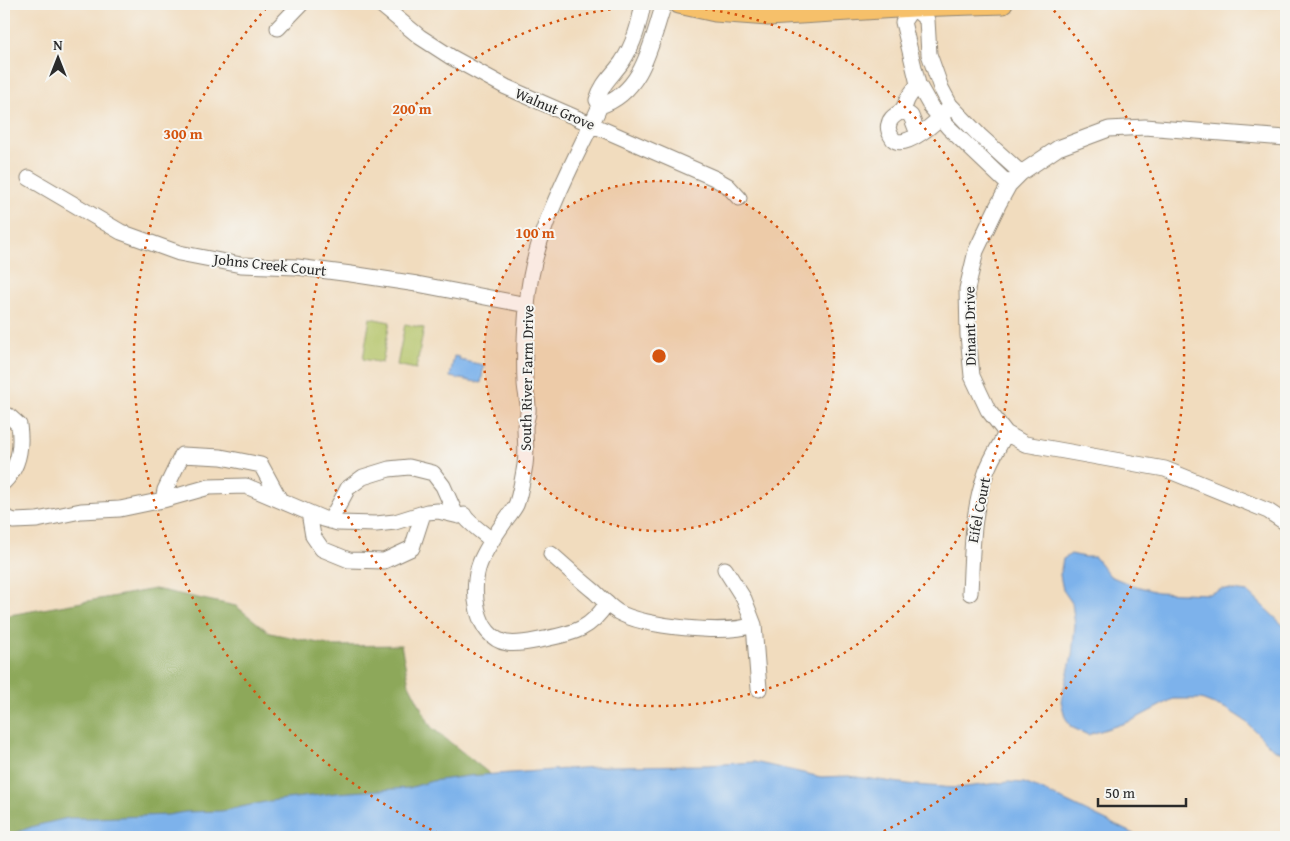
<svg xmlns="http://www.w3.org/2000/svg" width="1290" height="841" viewBox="0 0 1290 841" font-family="'Gentium Book Plus',serif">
<rect width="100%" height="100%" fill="#f6f6f2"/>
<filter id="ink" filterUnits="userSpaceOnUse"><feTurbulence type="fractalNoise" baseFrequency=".02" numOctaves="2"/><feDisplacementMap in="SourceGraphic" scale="10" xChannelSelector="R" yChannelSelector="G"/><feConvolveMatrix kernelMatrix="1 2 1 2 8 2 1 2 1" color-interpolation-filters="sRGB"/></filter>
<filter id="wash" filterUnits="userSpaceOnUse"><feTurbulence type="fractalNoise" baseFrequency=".0096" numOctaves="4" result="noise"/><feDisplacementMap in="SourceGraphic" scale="20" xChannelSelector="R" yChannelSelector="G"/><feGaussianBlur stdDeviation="1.12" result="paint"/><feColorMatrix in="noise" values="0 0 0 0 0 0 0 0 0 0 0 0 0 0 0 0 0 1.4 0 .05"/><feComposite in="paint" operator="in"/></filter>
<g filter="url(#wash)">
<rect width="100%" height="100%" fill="#f1dcbe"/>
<path fill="#b2c265" stroke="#6e7648" d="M 370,318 L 390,322 L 382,363 L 363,359 Z
M 405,324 L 424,328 L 416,369 L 397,365 Z"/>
<path fill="#8da85a" stroke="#5c6a42" d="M 155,589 L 236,606 L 270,633 L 333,646 L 401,645 L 409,684 L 431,727 L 525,802 L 4,837 L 4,616 Z"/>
<path fill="#7db2eb" stroke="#546e8b" d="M 454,356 L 460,357 L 459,360 L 484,365 L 481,383 L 450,377 Z
M 1071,554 L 1084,557 L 1095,557 L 1110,576 L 1129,584 L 1157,592 L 1209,594 L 1222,589 L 1248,592 L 1286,628 L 1286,755 L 1272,748 L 1244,720 L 1227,709 L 1201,699 L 1173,699 L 1131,721 L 1088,735 L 1071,727 L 1065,717 L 1061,701 L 1072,656 L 1075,625 L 1072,603 L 1063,590 L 1060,575 L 1063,559 Z
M 754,762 L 821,777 L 849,776 L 915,785 L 956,788 L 1009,782 L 1024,783 L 1044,791 L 1140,837 L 4,837 L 34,826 L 68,818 L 94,818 L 168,815 L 185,812 L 222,811 L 270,801 L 336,793 L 409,788 L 432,781 L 468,776 L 609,766 L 708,765 Z"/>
</g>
<g filter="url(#ink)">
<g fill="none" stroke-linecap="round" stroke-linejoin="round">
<defs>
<path id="minor" d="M 380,4 L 420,37 L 451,57 L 506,87 L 714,178 L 728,186 L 739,198
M 913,7 L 903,22 L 918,84 L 931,107 L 948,127 L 1009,185
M 913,7 L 927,20 L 929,54 L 941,88 L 950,105 L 979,135 L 1021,173
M 278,28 L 301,4
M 918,84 C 915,89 910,94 907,100 C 906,103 904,108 902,110 C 897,115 890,117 889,124 C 887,128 890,135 893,139 C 905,151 939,120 947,110
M 600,106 C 644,92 651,42 664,4
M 903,110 L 911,116 L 918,134
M 1286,138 L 1145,127 L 1109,129 L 1058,148 L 1021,173 L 1009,185 L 998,205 L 976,251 L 967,289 L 968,335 L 972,376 L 988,410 L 1006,433 L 1025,444 L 1165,469 L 1268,511 L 1286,523
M 29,178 L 121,232 L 179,253 L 241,265 L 297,267 L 351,274 L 417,284 L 527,305
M 4,416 L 9,416 L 19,425 C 22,446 20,466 4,482
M 163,500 L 165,490 L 182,455 L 221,457 L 261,465 L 280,500
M 309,513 L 313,536 L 322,549 L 349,560 L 384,561 L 412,548 L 423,514
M 4,517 L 14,521 L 37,520 L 81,511 L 120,509 L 163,500 L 209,487 L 246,486 L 324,519 L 338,523 L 376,524 L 395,522 L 427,512 L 438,511 L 459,516 L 464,515 C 467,522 485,534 492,541
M 330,521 L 348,488 L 363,477 L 389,469 L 409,467 L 433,473 L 443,486 L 456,515
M 551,554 C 566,567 580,580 595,592 C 602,599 610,607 618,612 C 644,627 725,635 754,625
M 725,569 L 744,599 L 754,625 L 759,689
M 970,593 C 972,552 972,509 987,470 C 992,457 1000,445 1006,433
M 607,603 C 590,630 574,633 545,639 C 533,641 520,645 507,643 C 475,637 470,588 480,563 C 486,548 496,534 505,521 C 508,516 513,511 516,505 C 520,495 523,476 525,465 C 527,452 525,440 525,427 C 525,422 528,417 528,412 C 529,402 525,392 525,382 C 524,357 525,331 527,307 C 531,236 571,169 600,106 L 597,100 C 602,83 612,76 622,62 C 634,44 639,25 643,4"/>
<path id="major" d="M 679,4 L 715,12 L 768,16 L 913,7 L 1003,4"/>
</defs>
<use href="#minor" stroke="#8e8474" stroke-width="17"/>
<use href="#major" stroke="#8e8474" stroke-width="21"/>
<use href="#minor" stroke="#fff" stroke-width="15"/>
<use href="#major" stroke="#f6c06b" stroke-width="19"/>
</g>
</g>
<circle cx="659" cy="356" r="175" fill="#d5540f" fill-opacity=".12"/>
<g fill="none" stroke="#d5540f" stroke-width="2.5" stroke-dasharray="2.5 5">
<circle cx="659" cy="356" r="175"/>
<circle cx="659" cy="356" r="350"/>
<path d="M445 836A525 525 0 0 1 269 5M1049 5A525 525 0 0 1 873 836"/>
</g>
<g text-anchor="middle" stroke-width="4" stroke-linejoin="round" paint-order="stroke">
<g font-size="15" fill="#2b2b2b" stroke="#f6f6f2">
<text transform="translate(555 109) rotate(23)" y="5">Walnut Grove</text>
<text transform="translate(270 265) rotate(6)" y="5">Johns Creek Court</text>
<text transform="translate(970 326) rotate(-91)" y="5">Dinant Drive</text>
<text transform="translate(527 378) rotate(-89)" y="5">South River Farm Drive</text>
<text transform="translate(979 510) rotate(-79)" y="5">Eifel Court</text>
</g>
</g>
<circle cx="659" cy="356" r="8" fill="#d5540f" stroke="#f6f6f2" stroke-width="2.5"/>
<g font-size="15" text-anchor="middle" font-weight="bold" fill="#d5540f" stroke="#f6f6f2" stroke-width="4" stroke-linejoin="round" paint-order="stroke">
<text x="412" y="114">200 m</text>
<text x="183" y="139">300 m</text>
<text x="535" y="238">100 m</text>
</g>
<rect width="1290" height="841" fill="none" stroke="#f6f6f2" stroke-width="20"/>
<g transform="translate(58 58)" stroke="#f6f6f2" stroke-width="4" paint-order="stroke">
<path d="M0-4L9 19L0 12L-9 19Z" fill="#2b2b2b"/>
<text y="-8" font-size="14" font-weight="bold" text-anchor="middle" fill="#2b2b2b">N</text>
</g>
<path d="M1098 798v8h88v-8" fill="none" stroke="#2b2b2b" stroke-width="2.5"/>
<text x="1105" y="798" font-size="15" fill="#2b2b2b" stroke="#f6f6f2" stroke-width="4" paint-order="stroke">50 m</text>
</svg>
